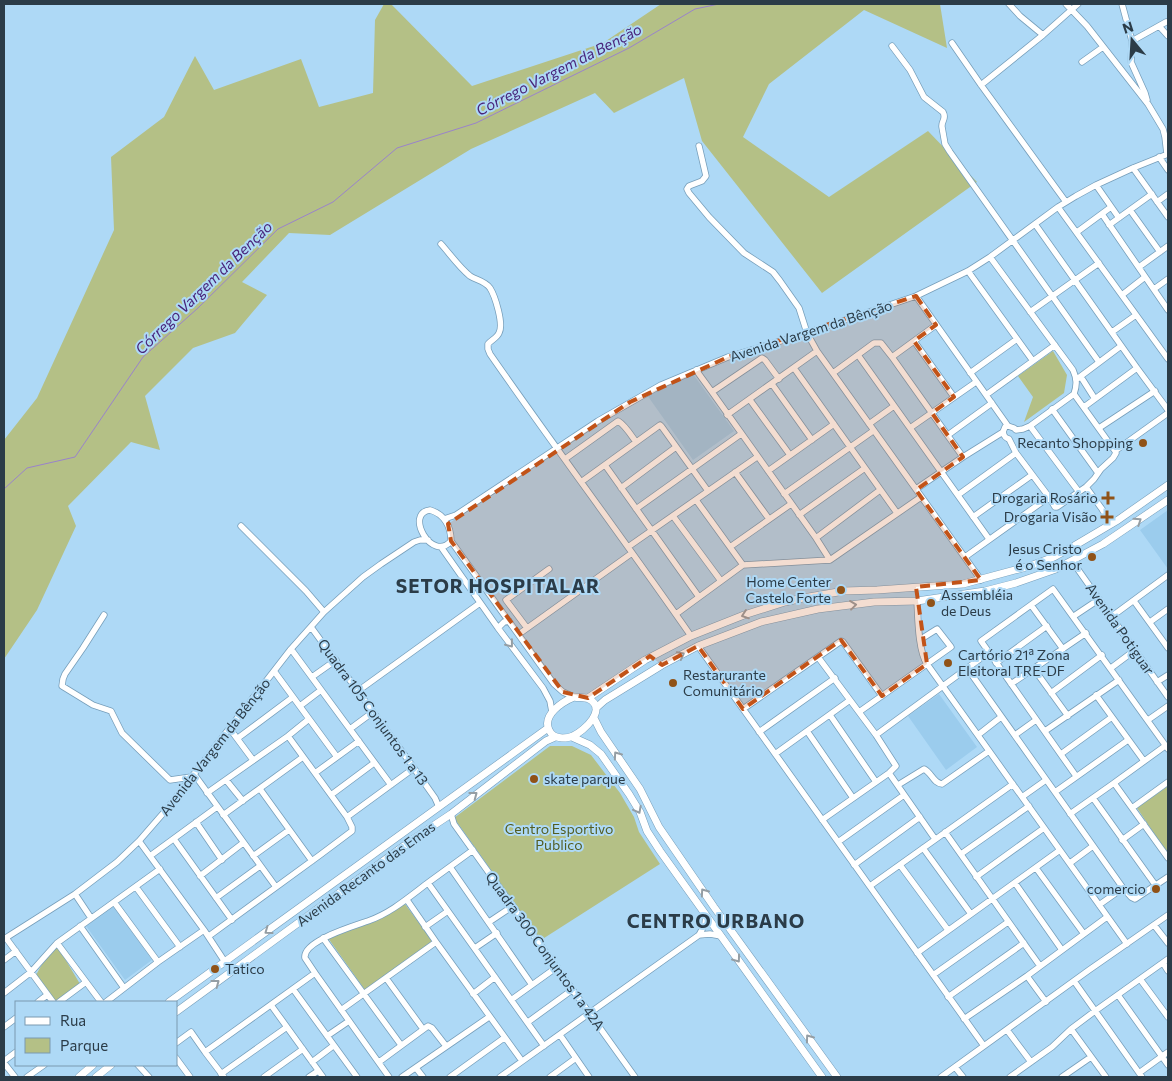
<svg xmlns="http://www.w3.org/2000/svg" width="1172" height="1081" viewBox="0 0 1172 1081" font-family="Commissioner,sans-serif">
<rect width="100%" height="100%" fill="#aed9f6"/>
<path fill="#9bcced" d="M 693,374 L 734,431 L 693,460 L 647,395 Z
M 1168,510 L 1168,569 L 1140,530 Z
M 939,694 L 977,747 L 946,770 L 908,716 Z
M 113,906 L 152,960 L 125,980 L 86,926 Z"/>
<path fill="#b4c086" d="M 384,4 L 391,4 L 472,86 L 603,43 L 661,4 L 940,4 L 947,48 L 864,10 L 769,84 L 743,137 L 829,197 L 928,131 L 977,182 L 822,293 L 702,141 L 684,78 L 614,113 L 595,93 L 471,149 L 330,235 L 289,233 L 242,282 L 267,295 L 235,333 L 193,348 L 145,396 L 160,450 L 131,442 L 68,506 L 76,526 L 37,610 L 4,659 L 4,440 L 37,398 L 114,230 L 111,157 L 164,117 L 195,56 L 214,90 L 301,59 L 319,107 L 373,93 L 375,20 Z
M 1053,351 L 1067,375 L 1064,393 L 1024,422 L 1033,397 L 1018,376 Z
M 550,746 L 572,746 L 591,755 L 620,793 L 634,817 L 639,832 L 660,864 L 541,940 L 454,818 Z
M 1168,786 L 1168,854 L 1137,808 Z
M 405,904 L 433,942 L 365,990 L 328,938 L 382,918 Z
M 58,947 L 80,984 L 55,1002 L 36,975 L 46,957 Z"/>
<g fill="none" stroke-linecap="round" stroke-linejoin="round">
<path stroke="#9a83cb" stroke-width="1" d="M 4,489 L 27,468 L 75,457 L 143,357 L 198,308 L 278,229 L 333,202 L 397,148 L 476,123 L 629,48 L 695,9 L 719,4"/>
<defs>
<path id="minor" d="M 1009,4 L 1020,16 L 1043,35
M 1066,4 L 1087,26 L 1148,104 L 1163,129 L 1165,137 L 1167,154
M 1122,4 L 1132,41 L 1131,62 L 1145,93 L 1147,100
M 1159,26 L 1168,36
M 1132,41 L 1166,22
M 952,43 L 981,85 L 1066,202
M 892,46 L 910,70 L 924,97 L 943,112 C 947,119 941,121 942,127 L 945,144 L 950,152 L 1099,362
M 1082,62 L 1103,47
M 981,85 L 1043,35 L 1078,4
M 699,146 L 706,176 L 702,181 L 689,186 L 687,189 L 689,193 L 709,217 L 744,253 L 773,272 L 780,281 L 799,308 L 807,333 L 817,351 L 981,580
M 1159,157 L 1168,170
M 1133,168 L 1168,217
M 1096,185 L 1119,218
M 1157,202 L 1168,194
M 1058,207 L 1168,359
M 1130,210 L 1160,252
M 1102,214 L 1168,310
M 1035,224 L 1137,368 L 1168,410
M 1109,225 L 1152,194
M 1077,232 L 1111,207
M 441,244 C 450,254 459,267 470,276 C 476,280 485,281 490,288 C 495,296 504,324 499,333 C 497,338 491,340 488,344 L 488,349 L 490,354 C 556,449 625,541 691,636
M 990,257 L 1073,370 C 1077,379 1077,385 1074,394 L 1115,451
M 1139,267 L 1168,246
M 968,271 L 1033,361
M 1154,289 L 1168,279
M 1122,295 L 1145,277
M 916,296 L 1008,426 L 1014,428 L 1016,430 L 1023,429 L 1030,426 L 1074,394
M 1030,312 L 1099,263
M 1112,332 L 1136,315
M 914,341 L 954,397
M 858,355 L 989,539
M 892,357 L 936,325
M 794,368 L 897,513
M 696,370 L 712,392 L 762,358 L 765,360 L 779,379
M 833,373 L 874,343 L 881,343 L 892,357 L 963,457
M 970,373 L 1017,339
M 1081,377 L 1095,399
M 1077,379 L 1121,346
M 772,384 L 812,440
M 712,392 L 816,538 L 830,560
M 986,395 L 1055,345
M 750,400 L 790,455
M 1084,407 L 1137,368
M 1052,409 L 1098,473
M 727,415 L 817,351
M 869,424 L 894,406
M 1030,426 L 1079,492
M 910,428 L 976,382
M 1099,428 L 1155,391
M 1003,432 C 1004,436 1005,438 1009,439 L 1016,453 L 1049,497
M 948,435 L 992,403
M 565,459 L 618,421 C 625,425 631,435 636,442
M 605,465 L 699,597
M 768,471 L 834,424
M 735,472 L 769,519
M 581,482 L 660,425 L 662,427 L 708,491
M 1086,487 L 1102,509 L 1111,524
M 621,488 L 676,447
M 916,489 L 963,457 L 1003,432 L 1005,427 L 1008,426
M 784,494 L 873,431
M 958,495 L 1016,453
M 696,500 L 743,565
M 636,509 L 741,434
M 430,510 C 444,514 451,526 451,541 C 432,563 404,513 430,510 Z
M 799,515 L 865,468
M 673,516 L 721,581
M 973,517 L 1032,475
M 444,519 L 456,515 L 598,421 L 661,385 L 728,357 L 807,333 L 916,296 L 968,271 L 990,257 L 1058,207 L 1076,196 L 1096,185 L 1133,168 L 1168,154
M 241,526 L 306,591 L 324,612
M 816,538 L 880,490
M 451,541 L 554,684 L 563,692 L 574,697
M 441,547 L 498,628 L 543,688 L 550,701 L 552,712
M 628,547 L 757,457
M 730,547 L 791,504
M 965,557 L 1049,497 L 1055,507 L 1057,507 L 1086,487 L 1094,479 L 1101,469 L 1113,458 L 1116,453 L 1115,451 L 1168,413
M 1072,561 L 1168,697
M 917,601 C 918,618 918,650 927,664 L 1127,944
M 1134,601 L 1168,648
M 1031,605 L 1063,649
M 676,614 L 743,565 L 830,560 L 921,497
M 104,615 L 83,648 L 65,674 L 63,679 L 62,686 L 93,705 L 111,711 L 122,733 L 170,780 L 191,777
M 1074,616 L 1098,600
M 1111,617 L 1168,575
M 1150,622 L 1168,609
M 311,627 L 406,757 L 435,798 L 439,807
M 498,628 L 504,622 L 509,621
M 527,628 L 506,600 L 549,569
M 519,634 L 632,553
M 698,646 L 984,1046
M 291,649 L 391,785
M 818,657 L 876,735 L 896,766 L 889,773 L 822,820
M 996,663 L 1047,626
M 967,668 L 1123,888 L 1131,897 L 1135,899 L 1168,877
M 1111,668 L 1135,650
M 1034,669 L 1068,716
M 274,671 L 337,757
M 312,677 L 336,660
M 1157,682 L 1168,675
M 1011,684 L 1086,633
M 358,691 L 480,603
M 1051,693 L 1102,655
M 1096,695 L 1144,761
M 300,706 L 321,690
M 743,709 L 841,641 L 843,642 L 882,696
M 859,712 L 951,647 L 937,629 L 921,639
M 830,715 L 876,782
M 1148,720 L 1168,706
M 230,729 L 253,760
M 350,729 L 373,712
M 807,731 L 853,798
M 1045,731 L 1119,680
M 759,732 L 835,678
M 876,735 L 988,653
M 978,735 L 1001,717
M 1015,735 L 1036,720
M 238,738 L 293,697
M 775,754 L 850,700
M 1061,754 L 1112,717
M 315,773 L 359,741
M 889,773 L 935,839
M 194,774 L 276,887
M 1076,776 L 981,641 L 1053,589 L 1168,749
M 226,780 L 243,801
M 1114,783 L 1165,746
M 898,785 L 924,769 C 932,773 933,783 942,784 L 989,751
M 260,789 L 312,861
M 1055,792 L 1128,740
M 207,793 L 288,736 L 309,719
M 331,795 L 374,763
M 1022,797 L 1046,780
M 1093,798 L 1156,886
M 1132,808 L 1168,782
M 451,814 L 454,824 L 635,1077
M 1070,814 L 1114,783 L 1168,858
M 223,815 L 303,757
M 347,817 L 414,768
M 196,822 L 222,860
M 945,832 L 1040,966
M 174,839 L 232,920
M 1122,840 L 1144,824
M 139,841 L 204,930 L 225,962
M 838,842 L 904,795
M 923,848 L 971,914
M 961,854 L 1029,806
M 150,856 L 217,807
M 253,856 L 289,830
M 1070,863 L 1093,846
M 854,865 L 920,817
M 900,865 L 948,930
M 450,867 L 532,985
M 1036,868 L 1084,934
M 200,876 L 243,843
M 976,877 L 1044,828
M 428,883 L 544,1046
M 1015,883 L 1062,950
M 870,886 L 1013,784
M 136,887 L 180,947
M 75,894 L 91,918
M 216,898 L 260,866
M 407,900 L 436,942 L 522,1061
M 114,902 L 158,962
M 1099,905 L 1123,888
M 489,922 L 513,906
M 1154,925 L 1168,943
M 80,926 L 124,988
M 425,927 L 448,911
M 699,935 L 705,924 L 706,915
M 209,936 L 320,855 L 352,831 L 352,827 L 347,817 L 288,736
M 6,938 L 53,1002
M 323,938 L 401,1045
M 4,939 L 75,894 L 117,862 L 139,841 L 166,810 L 291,649 L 324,612 L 363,577 L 381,564 L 414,542 L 420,540 L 428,540
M 57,943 L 101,1002
M 475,948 L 497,933
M 917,953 L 1060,850
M 4,960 L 16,951
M 1163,963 L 1168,971
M 315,973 L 389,1077
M 933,975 L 1008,922
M 1027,976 L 1046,1002
M 386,978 L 423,1029
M 1140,979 L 1168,1017
M 1074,981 L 1142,1077
M 293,989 L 357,1077
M 4,993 L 31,972 L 57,943 L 160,869
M 473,994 L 495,977
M 1118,995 L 1168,1065
M 948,997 L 1024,943
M 511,1000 L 557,967
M 38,1002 L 47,995
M 59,1002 L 86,982
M 106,1002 L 158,962 L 204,930
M 271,1005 L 323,1077
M 341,1010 L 436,942
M 964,1019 L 1027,976 L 1107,917
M 528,1022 L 572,990
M 4,1027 L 16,1018
M 1071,1029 L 1106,1077
M 1007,1030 L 1031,1062
M 560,1035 L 589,1077
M 327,1036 L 349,1021
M 176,1043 L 191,1032 L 205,1052 L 315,973 L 305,958 C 302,941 354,926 368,921 C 391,913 409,897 429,882 C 444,871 458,861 473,850
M 205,1052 L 224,1077
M 176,1058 L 190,1077
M 4,1061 L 16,1052
M 312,1062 L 333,1046
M 379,1062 L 428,1026 L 432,1028 L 446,1046
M 4,1063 L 15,1077
M 138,1065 L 149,1077
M 955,1067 L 963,1077
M 416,1068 L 423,1077
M 1139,1073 L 1168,1052
M 221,1074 L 287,1027
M 27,1077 L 44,1065
M 264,1077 L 303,1049
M 309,1077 L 318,1071
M 402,1077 L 489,1017
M 450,1077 L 504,1038
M 500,1077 L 699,935 L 710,934 L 721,936
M 550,1077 L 576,1058
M 941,1077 L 1089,970 L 1168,915
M 1010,1077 L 1052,1047 L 1071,1029 L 1095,1011 L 1168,959
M 1062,1077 L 1091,1057"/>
<path id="major" d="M 574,697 C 579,698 585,697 589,699 C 608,709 584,731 573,736 C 569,738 565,738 562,738 C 555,737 552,736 549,730 C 542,715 562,702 574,697 Z
M 588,698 L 645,660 L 691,636 L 744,615 L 785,602 L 803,598 L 844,591 L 877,590 L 963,584 L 1030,566 L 1054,557 L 1074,546 L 1118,520 L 1168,485
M 596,708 L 605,700 L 662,665 L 698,646 L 761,622 L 818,609 L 874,602 L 917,601 L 985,591 L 1016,583 L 1056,569 L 1103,544 L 1168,500
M 594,718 L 601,732 L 640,789 L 659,827 L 714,907 L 837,1077
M 572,737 L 590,745 L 601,754 L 629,794 L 640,812 L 647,831 L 660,851 L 822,1077
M 169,1002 L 548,728
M 176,1012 L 412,840 L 451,814 L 546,741 L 555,737
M 79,1077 L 93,1065
M 96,1077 L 111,1065"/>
</defs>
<use href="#minor" stroke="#769eba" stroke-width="7"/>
<use href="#major" stroke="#769eba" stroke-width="8"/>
<use href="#minor" stroke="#fff" stroke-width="5.5"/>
<use href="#major" stroke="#fff" stroke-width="7"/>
</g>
<defs><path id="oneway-chevron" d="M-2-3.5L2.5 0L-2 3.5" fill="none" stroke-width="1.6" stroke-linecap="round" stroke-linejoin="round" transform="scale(1.25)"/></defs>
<g stroke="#959ea4">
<use href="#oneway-chevron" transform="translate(1138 521) rotate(-34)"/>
<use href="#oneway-chevron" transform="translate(853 605) rotate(-7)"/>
<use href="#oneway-chevron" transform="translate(745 615) rotate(161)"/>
<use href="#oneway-chevron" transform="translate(510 644) rotate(52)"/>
<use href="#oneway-chevron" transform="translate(681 655) rotate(-27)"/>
<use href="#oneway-chevron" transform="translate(617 755) rotate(-125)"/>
<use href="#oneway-chevron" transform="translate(474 795) rotate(-37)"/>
<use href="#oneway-chevron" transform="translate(638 810) rotate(62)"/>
<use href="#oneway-chevron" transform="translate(704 892) rotate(-125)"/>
<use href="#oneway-chevron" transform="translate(268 931) rotate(144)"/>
<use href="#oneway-chevron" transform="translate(737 959) rotate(54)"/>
<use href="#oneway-chevron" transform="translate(216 983) rotate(-37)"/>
<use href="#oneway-chevron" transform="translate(809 1038) rotate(-126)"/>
</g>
<path fill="#c25318" fill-opacity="0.2" stroke="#c25318" stroke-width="4" stroke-dasharray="10 6" stroke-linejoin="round" d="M 916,296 L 936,325 L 914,341 L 954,397 L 932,413 L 963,457 L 916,490 L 981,580 L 916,587 L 927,664 L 882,696 L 841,640 L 743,709 L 698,646 L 662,665 L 650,656 L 588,698 L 563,692 L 451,541 L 448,524 L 630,402 L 728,357 Z"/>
<g fill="#905217" stroke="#aed9f6" stroke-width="2">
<circle cx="1143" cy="443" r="5"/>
<path d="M1105.5 490.5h5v5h5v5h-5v5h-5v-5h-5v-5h5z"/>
<path d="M1104.5 509.5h5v5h5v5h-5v5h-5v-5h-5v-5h5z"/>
<circle cx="1092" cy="557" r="5"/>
<circle cx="841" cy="590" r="5"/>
<circle cx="931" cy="603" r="5"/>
<circle cx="948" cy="663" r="5"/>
<circle cx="673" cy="683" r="5"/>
<circle cx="534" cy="779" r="5"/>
<circle cx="1156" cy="889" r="5"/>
<circle cx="215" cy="969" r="5"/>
</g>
<g text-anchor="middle" stroke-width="4" stroke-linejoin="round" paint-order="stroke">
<g font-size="14" fill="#2b3c48" stroke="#aed9f6">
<text transform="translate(811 331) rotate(-18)" y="5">Avenida Vargem da Bênção</text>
<text transform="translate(1120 629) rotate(55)" y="5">Avenida Potiguar</text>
<text transform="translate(373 712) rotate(54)" y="5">Quadra 105 Conjuntos 1 a 13</text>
<text transform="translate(215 747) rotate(-52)" y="5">Avenida Vargem da Bênção</text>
<text transform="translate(366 874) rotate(-36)" y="5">Avenida Recanto das Emas</text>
<text transform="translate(545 951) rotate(54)" y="5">Quadra 300 Conjuntos 1 a 42A</text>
</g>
<g font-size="14" fill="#2b3c48" stroke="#aed9f6" text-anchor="end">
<text x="1133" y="448">Recanto Shopping</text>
<text x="1098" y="503">Drogaria Rosário</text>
<text x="1097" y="522">Drogaria Visão</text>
<text x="1082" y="554">Jesus Cristo<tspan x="1082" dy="16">é o Senhor</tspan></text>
<text x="831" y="587">Home Center<tspan x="831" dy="16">Castelo Forte</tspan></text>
<text x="941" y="600" text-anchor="start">Assembléia<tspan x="941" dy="16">de Deus</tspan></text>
<text x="958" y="660" text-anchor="start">Cartório 21ª Zona<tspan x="958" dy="16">Eleitoral TRE-DF</tspan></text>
<text x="683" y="680" text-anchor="start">Restarurante<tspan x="683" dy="16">Comunitário</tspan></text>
<text x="544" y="784" text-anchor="start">skate parque</text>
<text x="1146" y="894">comercio</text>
<text x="225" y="974" text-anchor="start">Tatico</text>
</g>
<g font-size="14" fill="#535d22" stroke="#aed9f6">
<text x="559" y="834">Centro Esportivo<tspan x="559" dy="16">Publico</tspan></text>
</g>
<g font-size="15" font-style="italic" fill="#48247a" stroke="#aed9f6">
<text transform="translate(559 70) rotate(-27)" y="5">Córrego Vargem da Benção</text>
<text transform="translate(204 288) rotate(-44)" y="5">Córrego Vargem da Benção</text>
</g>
<g font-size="19" font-weight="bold" letter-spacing="1" fill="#2b3c48" stroke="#aed9f6">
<text x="498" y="593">SETOR HOSPITALAR</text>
<text x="716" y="928">CENTRO URBANO</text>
</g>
</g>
<rect width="1172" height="1081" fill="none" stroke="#2b3c48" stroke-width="10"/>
<rect x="15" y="1001" width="162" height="65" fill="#aed9f6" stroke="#7a9ab0"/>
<rect x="25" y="1017" width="25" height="8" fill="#ffffff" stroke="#7a9ab0"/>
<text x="60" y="1026" font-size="15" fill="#2b3c48">Rua</text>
<rect x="25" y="1038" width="25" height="15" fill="#b4c086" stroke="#7a9ab0"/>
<text x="60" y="1051" font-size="15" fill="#2b3c48">Parque</text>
<g transform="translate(1132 40) rotate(342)" stroke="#aed9f6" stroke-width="4" paint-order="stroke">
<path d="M0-4L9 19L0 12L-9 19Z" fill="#2b3c48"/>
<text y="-8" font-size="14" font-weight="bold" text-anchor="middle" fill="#2b3c48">N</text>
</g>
</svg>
